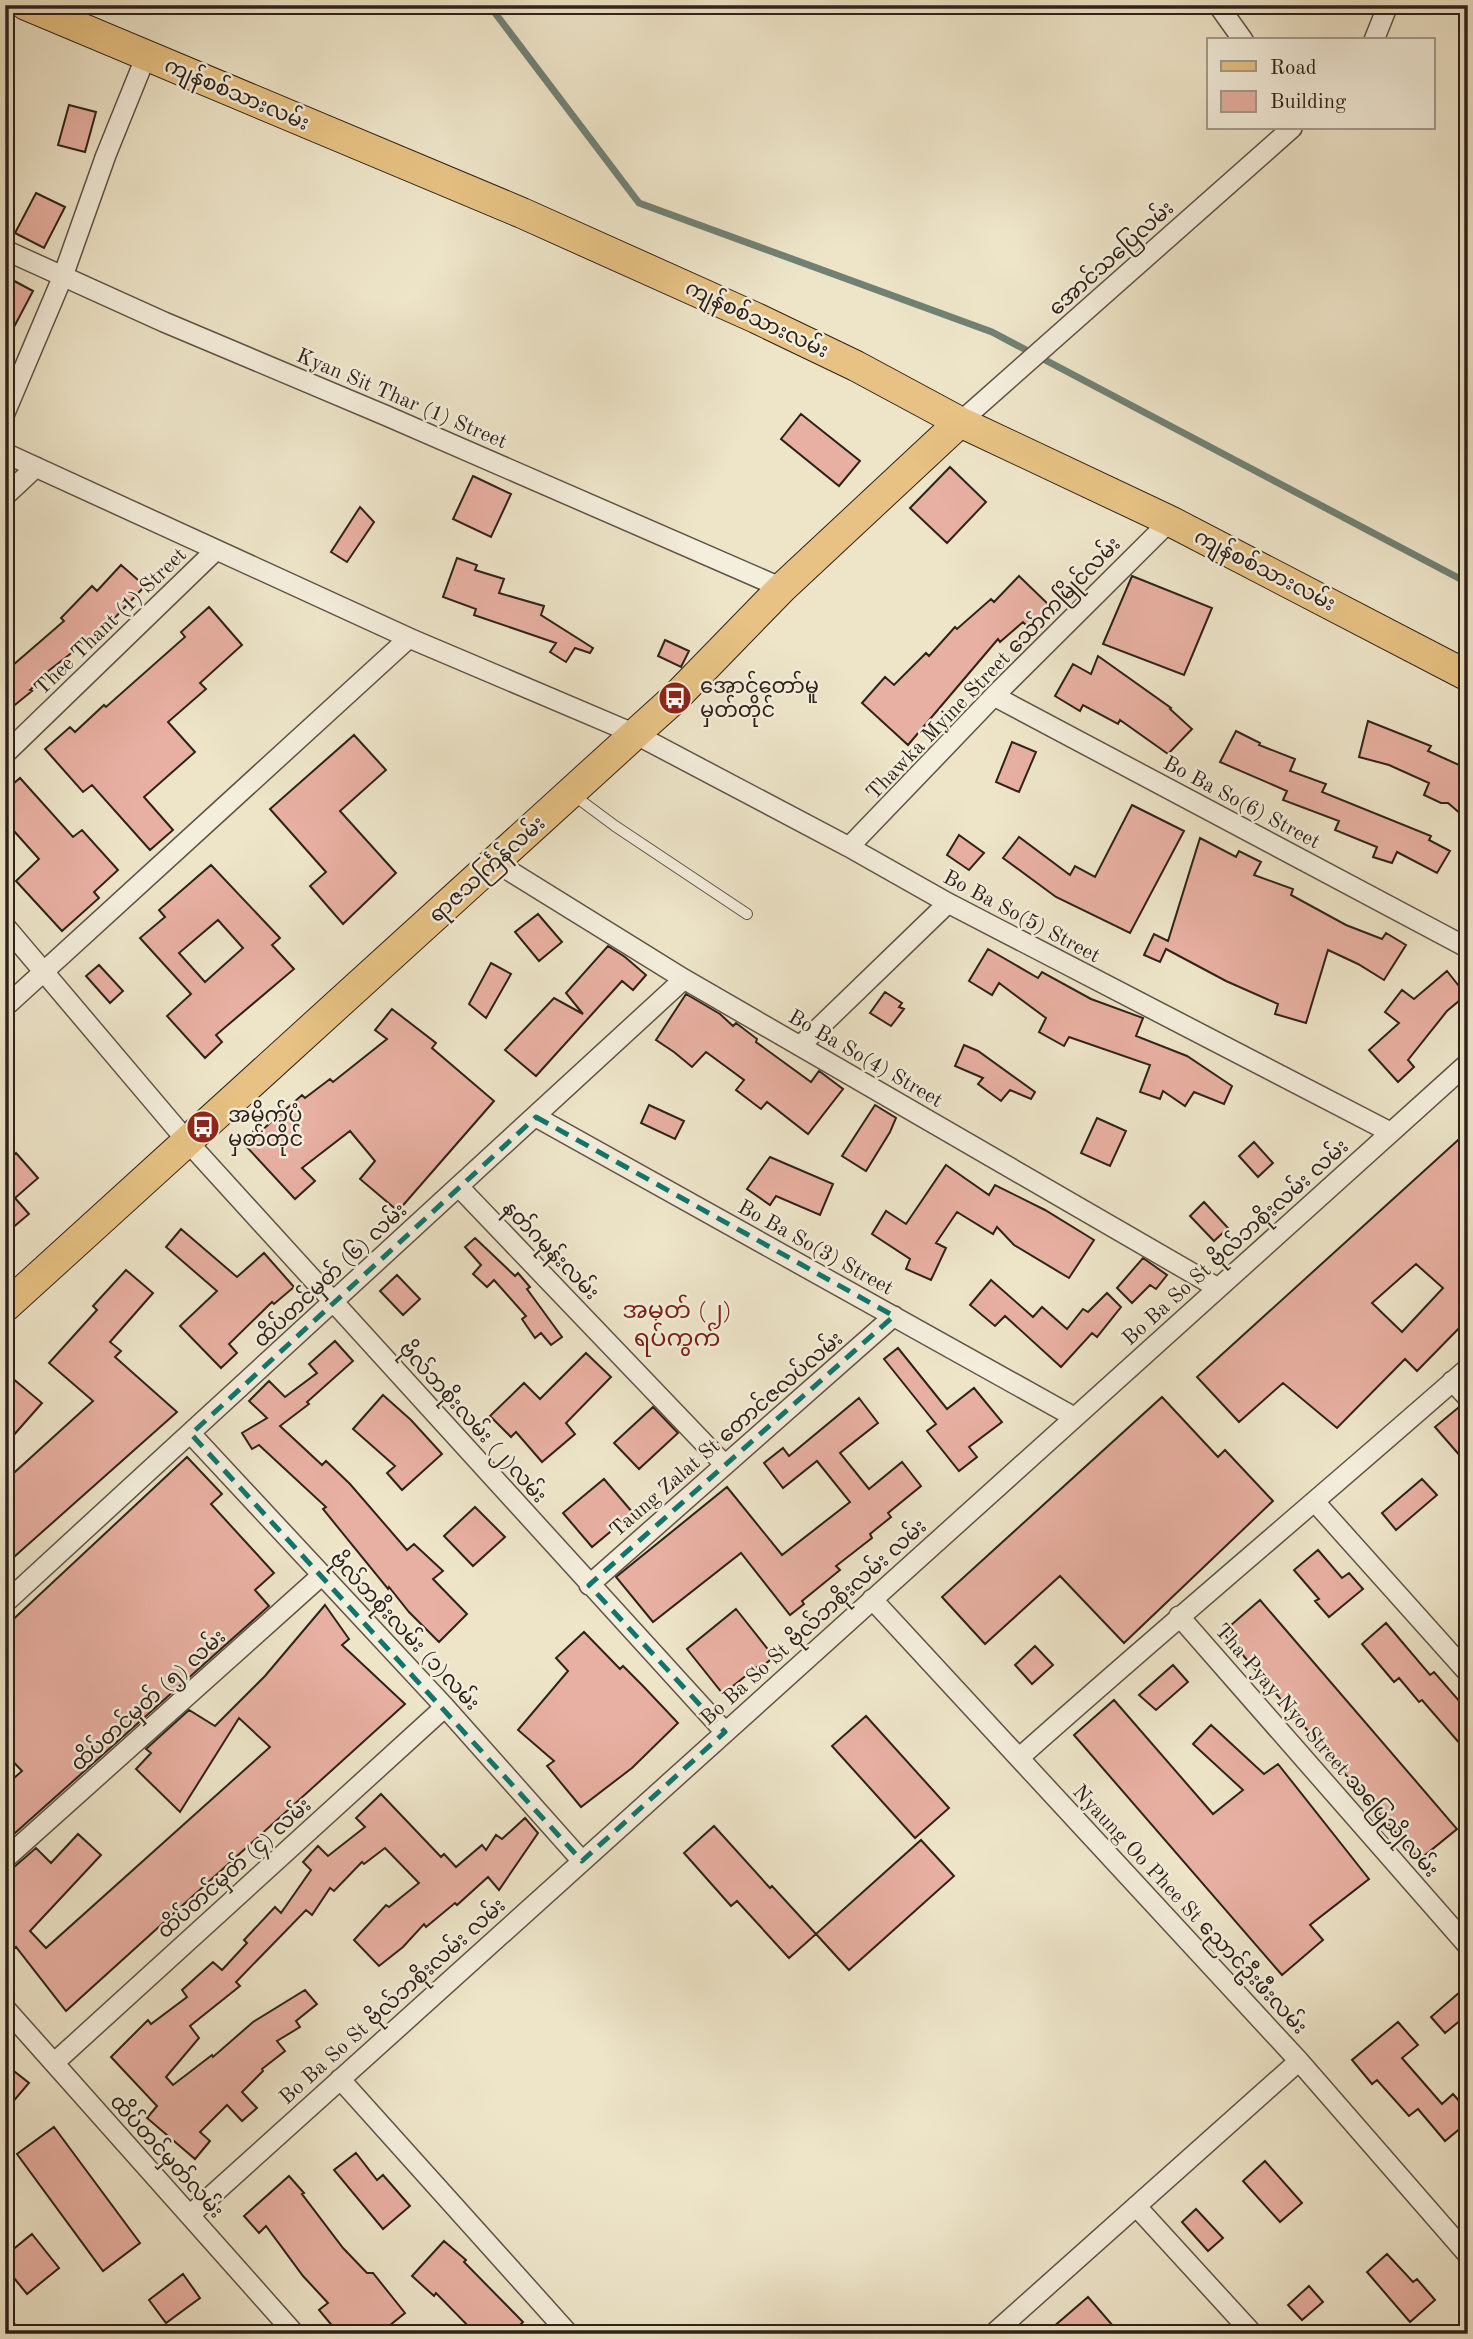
<svg xmlns="http://www.w3.org/2000/svg" width="1473" height="2339" viewBox="0 0 1473 2339" font-family="'Old Standard TT','Noto Sans Myanmar',serif">
<rect width="100%" height="100%" fill="#eee5c9"/>
<filter id="stains"><feTurbulence type="fractalNoise" baseFrequency=".00286" numOctaves="4"/><feColorMatrix values="0 0 0 0 .2 0 0 0 0 .09 0 0 0 0 .02 0 0 0 .5 -.17"/></filter>
<radialGradient id="worn" r=".72"><stop offset=".6" stop-color="#630" stop-opacity="0"/><stop offset="1" stop-color="#630" stop-opacity=".3"/></radialGradient>
<g fill="none" stroke-linecap="round" stroke-linejoin="round">
<path stroke="#708174" stroke-width="7" d="M 489,5 L 639,203 L 992,332 L 1468,583"/>
</g>
<path fill="#e8b0a2" stroke="#2f221a" stroke-width="2" fill-rule="evenodd" d="M 69,105 L 96,112 L 85,152 L 58,145 Z
M 36,193 L 65,207 L 44,248 L 15,233 Z
M 5,276 L 33,291 L 5,344 Z
M 801,414 L 860,461 L 839,486 L 781,439 Z
M 950,467 L 986,502 L 947,543 L 910,508 Z
M 473,476 L 511,494 L 491,537 L 453,519 Z
M 360,507 L 374,522 L 347,562 L 331,552 Z
M 457,558 L 477,565 L 475,570 L 504,579 L 499,593 L 544,606 L 541,615 L 593,648 L 590,653 L 575,648 L 566,662 L 550,652 L 556,643 L 474,615 L 476,609 L 443,597 Z
M 121,565 L 145,586 L 109,624 L 106,622 L 92,637 L 47,672 L 48,674 L 30,690 L 32,691 L 5,713 L 5,672 L 64,621 L 61,618 L 92,586 L 97,591 Z
M 1019,576 L 1050,606 L 1029,628 L 1023,622 L 1000,642 L 998,639 L 908,745 L 862,703 L 885,677 L 894,685 L 926,653 L 929,656 L 955,627 L 957,629 L 991,599 L 994,602 Z
M 1132,576 L 1212,608 L 1184,675 L 1103,644 Z
M 209,607 L 242,645 L 200,683 L 206,689 L 168,722 L 195,752 L 144,797 L 173,830 L 150,850 L 92,785 L 83,792 L 45,749 L 70,727 L 75,732 L 104,705 L 106,707 L 185,637 L 181,632 Z
M 665,640 L 689,651 L 681,667 L 658,656 Z
M 1098,656 L 1171,708 L 1170,709 L 1192,729 L 1168,754 L 1120,720 L 1118,724 L 1083,705 L 1080,711 L 1055,696 L 1073,664 L 1091,674 Z
M 1368,721 L 1431,746 L 1428,751 L 1468,769 L 1468,820 L 1448,803 L 1441,803 L 1424,795 L 1429,783 L 1389,765 L 1359,757 Z
M 1236,731 L 1260,743 L 1259,745 L 1295,759 L 1290,771 L 1326,784 L 1322,792 L 1431,836 L 1429,840 L 1450,851 L 1437,873 L 1397,852 L 1392,863 L 1373,857 L 1377,847 L 1335,830 L 1339,821 L 1283,800 L 1287,791 L 1220,762 Z
M 354,735 L 386,770 L 340,811 L 396,873 L 343,924 L 310,886 L 326,872 L 270,809 Z
M 1012,742 L 1036,752 L 1019,792 L 996,782 Z
M 20,778 L 73,837 L 82,830 L 118,870 L 94,892 L 99,898 L 62,931 L 16,881 L 39,859 L 5,821 L 5,791 Z
M 1132,805 L 1184,831 L 1130,933 L 1056,897 L 1003,858 L 1019,837 L 1070,875 L 1075,866 L 1095,877 Z
M 959,835 L 984,853 L 969,870 L 947,855 Z
M 1200,838 L 1236,857 L 1239,851 L 1261,862 L 1254,875 L 1293,889 L 1291,895 L 1346,925 L 1382,939 L 1386,933 L 1406,945 L 1384,980 L 1358,964 L 1328,950 L 1306,1023 L 1275,1014 L 1278,1004 L 1226,981 L 1166,949 L 1160,962 L 1144,955 L 1154,934 L 1168,941 Z
M 211,865 L 280,938 L 272,945 L 294,969 L 216,1035 L 222,1042 L 205,1058 L 167,1016 L 191,994 L 140,938 L 165,917 L 159,910 ZM 218,920 L 243,948 L 205,982 L 179,953 Z
M 538,914 L 562,942 L 539,961 L 515,932 Z
M 608,946 L 625,957 L 646,975 L 633,990 L 622,981 L 536,1076 L 505,1050 L 554,998 L 583,1014 L 566,993 Z
M 988,949 L 1038,978 L 1042,972 L 1091,999 L 1143,1018 L 1136,1036 L 1187,1056 L 1232,1086 L 1224,1104 L 1194,1092 L 1185,1106 L 1163,1091 L 1160,1099 L 1140,1092 L 1150,1065 L 1069,1037 L 1064,1046 L 1039,1032 L 1046,1018 L 999,983 L 992,995 L 969,981 Z
M 491,963 L 511,974 L 486,1018 L 469,1004 Z
M 99,965 L 123,991 L 110,1003 L 86,976 Z
M 1447,971 L 1466,995 L 1447,1011 L 1408,1060 L 1414,1067 L 1398,1082 L 1369,1050 L 1399,1023 L 1385,1012 L 1402,990 L 1414,999 Z
M 885,992 L 902,1003 L 899,1007 L 904,1009 L 891,1026 L 870,1013 Z
M 686,994 L 720,1014 L 733,1026 L 736,1023 L 757,1039 L 756,1042 L 811,1082 L 819,1071 L 843,1089 L 808,1134 L 767,1102 L 761,1109 L 736,1090 L 744,1080 L 706,1052 L 692,1067 L 674,1052 L 656,1040 Z
M 392,1009 L 436,1043 L 432,1048 L 494,1101 L 398,1211 L 360,1179 L 375,1161 L 350,1131 L 302,1168 L 315,1181 L 295,1199 L 245,1145 L 302,1095 L 305,1098 L 330,1079 L 333,1082 L 387,1039 L 375,1030 Z
M 964,1045 L 978,1051 L 1035,1092 L 1031,1099 L 1010,1090 L 1001,1101 L 978,1084 L 983,1078 L 955,1066 Z
M 649,1105 L 684,1121 L 675,1139 L 641,1123 Z
M 875,1105 L 896,1118 L 890,1132 L 866,1171 L 842,1156 Z
M 1097,1118 L 1126,1131 L 1110,1166 L 1081,1153 Z
M 1468,1131 L 1468,1319 L 1417,1371 L 1405,1359 L 1337,1428 L 1283,1383 L 1239,1422 L 1197,1377 ZM 1416,1264 L 1443,1288 L 1402,1332 L 1372,1303 Z
M 1254,1142 L 1273,1163 L 1258,1177 L 1239,1156 Z
M 16,1153 L 38,1178 L 15,1198 L 29,1214 L 5,1234 L 5,1162 Z
M 770,1157 L 833,1184 L 820,1215 L 776,1196 L 770,1205 L 747,1189 Z
M 946,1165 L 989,1195 L 995,1185 L 1045,1210 L 1094,1240 L 1069,1278 L 1014,1245 L 997,1227 L 993,1234 L 957,1212 L 936,1243 L 946,1248 L 931,1280 L 906,1269 L 910,1259 L 872,1234 L 886,1211 L 906,1224 Z
M 1204,1202 L 1228,1228 L 1214,1241 L 1190,1216 Z
M 181,1229 L 237,1277 L 264,1253 L 294,1287 L 274,1304 L 272,1302 L 229,1344 L 237,1353 L 221,1368 L 180,1326 L 217,1291 L 166,1247 Z
M 475,1238 L 515,1276 L 518,1273 L 530,1287 L 527,1289 L 562,1337 L 551,1345 L 541,1333 L 535,1338 L 522,1319 L 526,1316 L 494,1280 L 487,1287 L 473,1274 L 481,1265 L 465,1247 Z
M 1143,1258 L 1167,1275 L 1156,1289 L 1150,1285 L 1132,1303 L 1117,1288 Z
M 126,1270 L 153,1293 L 110,1342 L 121,1351 L 115,1357 L 177,1412 L 5,1565 L 5,1481 L 93,1401 L 49,1363 L 97,1310 L 93,1306 Z
M 397,1275 L 420,1299 L 403,1315 L 380,1291 Z
M 991,1280 L 1033,1317 L 1042,1307 L 1067,1329 L 1083,1309 L 1088,1312 L 1107,1293 L 1121,1307 L 1097,1337 L 1092,1333 L 1061,1367 L 1005,1316 L 995,1326 L 970,1305 Z
M 335,1341 L 353,1361 L 307,1402 L 309,1404 L 280,1426 L 322,1465 L 326,1461 L 350,1484 L 407,1550 L 414,1544 L 443,1571 L 433,1579 L 467,1614 L 439,1642 L 409,1612 L 389,1587 L 388,1589 L 323,1509 L 326,1507 L 259,1445 L 252,1449 L 242,1433 L 267,1418 L 249,1401 L 269,1381 L 285,1397 L 317,1373 L 309,1364 Z
M 898,1348 L 947,1409 L 974,1388 L 1002,1422 L 969,1447 L 977,1457 L 959,1471 L 927,1431 L 936,1424 L 884,1359 Z
M 586,1353 L 611,1377 L 566,1423 L 575,1434 L 542,1462 L 516,1432 L 511,1437 L 490,1416 L 524,1383 L 540,1399 Z
M 5,1372 L 42,1403 L 5,1445 Z
M 383,1395 L 411,1420 L 442,1454 L 402,1490 L 387,1473 L 395,1466 L 353,1429 Z
M 1162,1397 L 1218,1457 L 1225,1450 L 1273,1501 L 1124,1643 L 1060,1576 L 985,1644 L 942,1597 Z
M 859,1398 L 878,1423 L 840,1453 L 869,1489 L 902,1462 L 921,1486 L 888,1513 L 891,1517 L 870,1534 L 872,1538 L 836,1566 L 840,1570 L 802,1601 L 804,1604 L 790,1615 L 741,1553 L 653,1622 L 616,1577 L 727,1487 L 782,1555 L 850,1502 L 817,1461 L 783,1488 L 764,1463 L 783,1448 L 789,1456 Z
M 653,1407 L 678,1433 L 639,1469 L 614,1443 Z
M 1459,1407 L 1468,1410 L 1468,1465 L 1435,1427 Z
M 187,1457 L 222,1494 L 211,1504 L 274,1573 L 255,1590 L 269,1606 L 5,1842 L 5,1786 L 22,1771 L 5,1753 L 5,1627 Z
M 604,1479 L 633,1513 L 592,1547 L 563,1513 Z
M 1422,1479 L 1437,1495 L 1396,1530 L 1382,1513 Z
M 475,1507 L 505,1537 L 473,1566 L 444,1536 Z
M 1318,1550 L 1342,1578 L 1349,1573 L 1363,1589 L 1329,1617 L 1315,1601 L 1319,1599 L 1294,1570 Z
M 1260,1600 L 1457,1829 L 1419,1860 L 1223,1632 Z
M 325,1605 L 349,1639 L 342,1645 L 405,1704 L 66,2011 L 16,1947 L 5,1956 L 5,1871 L 13,1868 L 36,1848 L 51,1863 L 78,1834 L 101,1855 L 30,1931 L 46,1948 L 270,1747 L 239,1718 L 180,1812 L 136,1769 L 151,1753 L 146,1749 L 189,1710 L 215,1726 L 265,1676 Z
M 736,1609 L 774,1657 L 760,1668 L 758,1666 L 723,1694 L 687,1649 Z
M 1386,1623 L 1430,1675 L 1434,1672 L 1468,1711 L 1468,1753 L 1422,1700 L 1419,1702 L 1399,1678 L 1394,1682 L 1362,1644 Z
M 584,1632 L 620,1669 L 623,1666 L 643,1686 L 678,1723 L 632,1768 L 581,1807 L 547,1766 L 554,1761 L 518,1730 L 568,1671 L 556,1658 Z
M 1035,1646 L 1053,1665 L 1032,1684 L 1015,1665 Z
M 1173,1665 L 1188,1682 L 1156,1710 L 1139,1695 Z
M 1114,1700 L 1213,1814 L 1243,1790 L 1193,1744 L 1211,1725 L 1264,1774 L 1278,1764 L 1369,1879 L 1310,1925 L 1323,1940 L 1282,1975 L 1074,1735 Z
M 866,1716 L 949,1808 L 915,1838 L 832,1746 Z
M 381,1794 L 441,1857 L 444,1854 L 456,1867 L 482,1845 L 486,1850 L 496,1835 L 502,1839 L 525,1818 L 538,1833 L 499,1890 L 488,1877 L 457,1905 L 455,1903 L 426,1927 L 424,1924 L 403,1947 L 379,1966 L 354,1940 L 386,1905 L 389,1907 L 419,1883 L 385,1848 L 364,1864 L 362,1862 L 334,1891 L 330,1888 L 312,1915 L 306,1910 L 236,1982 L 240,1986 L 190,2026 L 199,2038 L 166,2077 L 173,2085 L 212,2055 L 213,2057 L 253,2022 L 305,1990 L 317,2004 L 296,2021 L 300,2027 L 277,2041 L 285,2051 L 262,2069 L 263,2071 L 242,2092 L 257,2108 L 242,2121 L 227,2105 L 200,2132 L 210,2141 L 195,2159 L 147,2118 L 157,2106 L 111,2057 L 148,2020 L 151,2024 L 187,1997 L 182,1990 L 213,1962 L 222,1970 L 247,1943 L 244,1940 L 275,1907 L 281,1913 L 311,1870 L 303,1862 L 318,1846 L 328,1856 L 365,1827 L 356,1818 Z
M 714,1826 L 770,1888 L 772,1886 L 816,1934 L 789,1958 L 737,1901 L 731,1906 L 684,1853 Z
M 921,1840 L 954,1876 L 849,1970 L 816,1934 Z
M 1468,1985 L 1468,2014 L 1445,2033 L 1431,2017 Z
M 1398,2022 L 1418,2045 L 1402,2058 L 1442,2104 L 1453,2094 L 1468,2111 L 1468,2122 L 1445,2141 L 1418,2109 L 1409,2116 L 1377,2080 L 1372,2084 L 1352,2060 Z
M 5,2064 L 29,2083 L 5,2111 Z
M 54,2127 L 140,2243 L 103,2271 L 17,2154 Z
M 356,2153 L 377,2180 L 383,2175 L 410,2206 L 383,2229 L 334,2170 Z
M 1265,2161 L 1302,2203 L 1280,2222 L 1243,2181 Z
M 289,2176 L 304,2193 L 302,2194 L 343,2248 L 367,2273 L 373,2273 L 405,2313 L 379,2334 L 339,2334 L 319,2310 L 328,2303 L 303,2276 L 266,2226 L 259,2233 L 244,2216 Z
M 1196,2209 L 1223,2238 L 1208,2251 L 1182,2222 Z
M 32,2234 L 59,2268 L 27,2294 L 5,2267 L 5,2256 Z
M 444,2241 L 466,2260 L 464,2262 L 523,2322 L 511,2334 L 476,2334 L 436,2293 L 434,2296 L 412,2276 Z
M 1387,2254 L 1413,2282 L 1417,2279 L 1435,2300 L 1410,2322 L 1367,2272 Z
M 183,2274 L 200,2298 L 166,2323 L 149,2300 Z
M 1309,2286 L 1323,2302 L 1302,2320 L 1288,2305 Z
M 1088,2297 L 1120,2334 L 1045,2334 Z"/>
<g fill="none" stroke-linecap="round" stroke-linejoin="round">
<defs>
<path id="service" d="M 572,794 L 615,826 L 747,914"/>
<path id="minor" d="M 1218,5 L 1243,40
M 1374,40 L 1388,5
M 5,250 L 164,322 L 387,416 L 782,588
M 5,413 L 63,276 L 106,155 L 146,56
M 960,422 L 1292,128
M 5,453 L 409,638 L 635,734 L 849,847 L 948,903 L 1390,1132
M 5,496 L 36,467
M 994,696 L 1468,948
M 5,754 L 216,550
M 849,847 L 994,696 L 1170,521
M 495,862 L 684,979 L 1218,1288
M 5,926 L 187,1141 L 725,1732
M 5,1007 L 409,638
M 800,1046 L 948,903
M 536,1117 L 1074,1417
M 459,1187 L 725,1465
M 1452,1381 L 1468,1398
M 191,1434 L 445,1707 L 582,1861
M 1315,1502 L 1468,1673
M 589,1585 L 894,1316
M 872,1599 L 1299,2061 L 1468,2255
M 5,1603 L 684,979
M 1179,1616 L 1468,1946
M 1019,1758 C 1167,1626 1319,1499 1468,1368
M 5,1859 L 322,1575
M 5,2008 L 295,2334
M 54,2063 L 445,1707
M 340,2079 L 569,2334
M 1136,2206 L 1253,2334
M 190,2215 L 1468,1063
M 5,2328 L 10,2334
M 993,2334 L 1299,2061"/>
<path id="primary" d="M 26,5 L 522,213 L 756,318 L 856,366 L 960,422 L 1170,521 L 1468,676
M 5,1307 L 635,734 L 675,698 L 782,588 L 960,422"/>
</defs>
<use href="#service" stroke="#5f5346" stroke-width="12"/>
<use href="#minor" stroke="#5f5346" stroke-width="22"/>
<use href="#primary" stroke="#2f221a" stroke-width="32"/>
<use href="#service" stroke="#f4eedc" stroke-width="10"/>
<use href="#minor" stroke="#f4eedc" stroke-width="19"/>
<use href="#primary" stroke="#e7c284" stroke-width="30"/>
</g>
<path fill="none" stroke="#0f766e" stroke-width="5" stroke-dasharray="14 9" stroke-linejoin="round" d="M 536,1117 L 894,1316 L 589,1585 L 725,1732 L 582,1861 L 191,1434 Z"/>
<defs>
<symbol id="bus-disc" viewBox="-11 -11 22 22"><circle r="9.5" fill="#8f2418" stroke="#f4eedc"/><path d="M-5-6H5V4H4V6H2V4H-2V6H-4V4H-5ZM-3.5-4V0h7V-4ZM-3.5 1.2v1.5H-2V1.2ZM2 1.2v1.5H3.5V1.2Z" fill="#fff"/></symbol>
</defs>
<g fill-rule="evenodd">
<use href="#bus-disc" x="656" y="679" width="38" height="38"/>
<use href="#bus-disc" x="184" y="1108" width="38" height="38"/>
</g>
<g text-anchor="middle" stroke-width="5" stroke-linejoin="round" paint-order="stroke">
<g font-size="21" fill="#2f221a" stroke="#f4eedc">
<text transform="translate(237 94) rotate(23)" y="7">ကျန်စစ်သားလမ်း</text>
<text transform="translate(1111 258) rotate(-42)" y="7">အောင်သပြေလမ်း</text>
<text transform="translate(757 319) rotate(25)" y="7">ကျန်စစ်သားလမ်း</text>
<text transform="translate(402 398) rotate(23)" y="7">Kyan Sit Thar (1) Street</text>
<text transform="translate(1265 570) rotate(27)" y="7">ကျန်စစ်သားလမ်း</text>
<text transform="translate(110 621) rotate(-44)" y="7">Thee Thant (1) Street</text>
<text transform="translate(993 668) rotate(-46)" y="7">Thawka Myine Street သော်ကမြိုင်လမ်း</text>
<text transform="translate(1242 802) rotate(28)" y="7">Bo Ba So(6) Street</text>
<text transform="translate(487 869) rotate(-42)" y="7">ရာဇသင်္ကြန်လမ်း</text>
<text transform="translate(1022 916) rotate(28)" y="7">Bo Ba So(5) Street</text>
<text transform="translate(866 1058) rotate(30)" y="7">Bo Ba So(4) Street</text>
<text transform="translate(1235 1242) rotate(-42)" y="7">Bo Ba So St ဗိုလ်ဘစိုးလမ်း လမ်း</text>
<text transform="translate(816 1247) rotate(29)" y="7">Bo Ba So(3) Street</text>
<text transform="translate(551 1250) rotate(46)" y="7">နတ်ဂမုန်းလမ်း</text>
<text transform="translate(330 1275) rotate(-43)" y="7">ထိပ်တင်မှတ် (၆) လမ်း</text>
<text transform="translate(473 1422) rotate(48)" y="7">ဗိုလ်ဘစိုးလမ်း (၂)လမ်း</text>
<text transform="translate(726 1434) rotate(-41)" y="7">Taung Zalat St တောင်ဇလပ်လမ်း</text>
<text transform="translate(813 1622) rotate(-42)" y="7">Bo Ba So St ဗိုလ်ဘစိုးလမ်း လမ်း</text>
<text transform="translate(405 1631) rotate(47)" y="7">ဗိုလ်ဘစိုးလမ်း (၁)လမ်း</text>
<text transform="translate(148 1700) rotate(-42)" y="7">ထိပ်တင်မှတ် (၅) လမ်း</text>
<text transform="translate(1327 1750) rotate(49)" y="7">Tha Pyay Nyo Street သပြေညိုလမ်း</text>
<text transform="translate(234 1868) rotate(-42)" y="7">ထိပ်တင်မှတ် (၄) လမ်း</text>
<text transform="translate(1190 1909) rotate(47)" y="7">Nyaung Oo Phee St ညောင်ဦးဖီးလမ်း</text>
<text transform="translate(392 2001) rotate(-42)" y="7">Bo Ba So St ဗိုလ်ဘစိုးလမ်း လမ်း</text>
<text transform="translate(167 2156) rotate(48)" y="7">ထိပ်တင်မှတ်လမ်း</text>
</g>
<g font-size="21" fill="#2f221a" stroke="#f4eedc" text-anchor="start">
<text x="700" y="693">အောင်တော်မူ<tspan x="700" dy="24">မှတ်တိုင်</tspan></text>
<text x="228" y="1122">အမှိုက်ပုံ<tspan x="228" dy="24">မှတ်တိုင်</tspan></text>
</g>
<g font-size="24" fill="#7a1f14" stroke="#f4eedc">
<text x="677" y="1318">အမှတ် (၂)<tspan x="677" dy="28">ရပ်ကွက်</tspan></text>
</g>
</g>
<rect width="1473" height="2339" fill="none" stroke="#eee5c9" stroke-width="28"/>
<rect x="7" y="7" width="1459" height="2325" fill="none" stroke="#2f221a" stroke-width="3.5"/>
<rect x="14" y="14" width="1445" height="2311" fill="none" stroke="#2f221a" stroke-width="2"/>
<rect x="1207" y="38" width="228" height="91" fill="#f4eedc" stroke="#a59c8e" stroke-width="2"/>
<rect x="1221" y="61" width="35" height="10" fill="#e7c284" stroke="#a59c8e" stroke-width="2"/>
<text x="1270" y="74" font-size="21" fill="#2f221a">Road</text>
<rect x="1221" y="91" width="35" height="21" fill="#e8b0a2" stroke="#a59c8e" stroke-width="2"/>
<text x="1270" y="108" font-size="21" fill="#2f221a">Building</text>
<rect width="100%" height="100%" filter="url(#stains)"/>
<rect width="100%" height="100%" fill="url(#worn)"/>
</svg>
